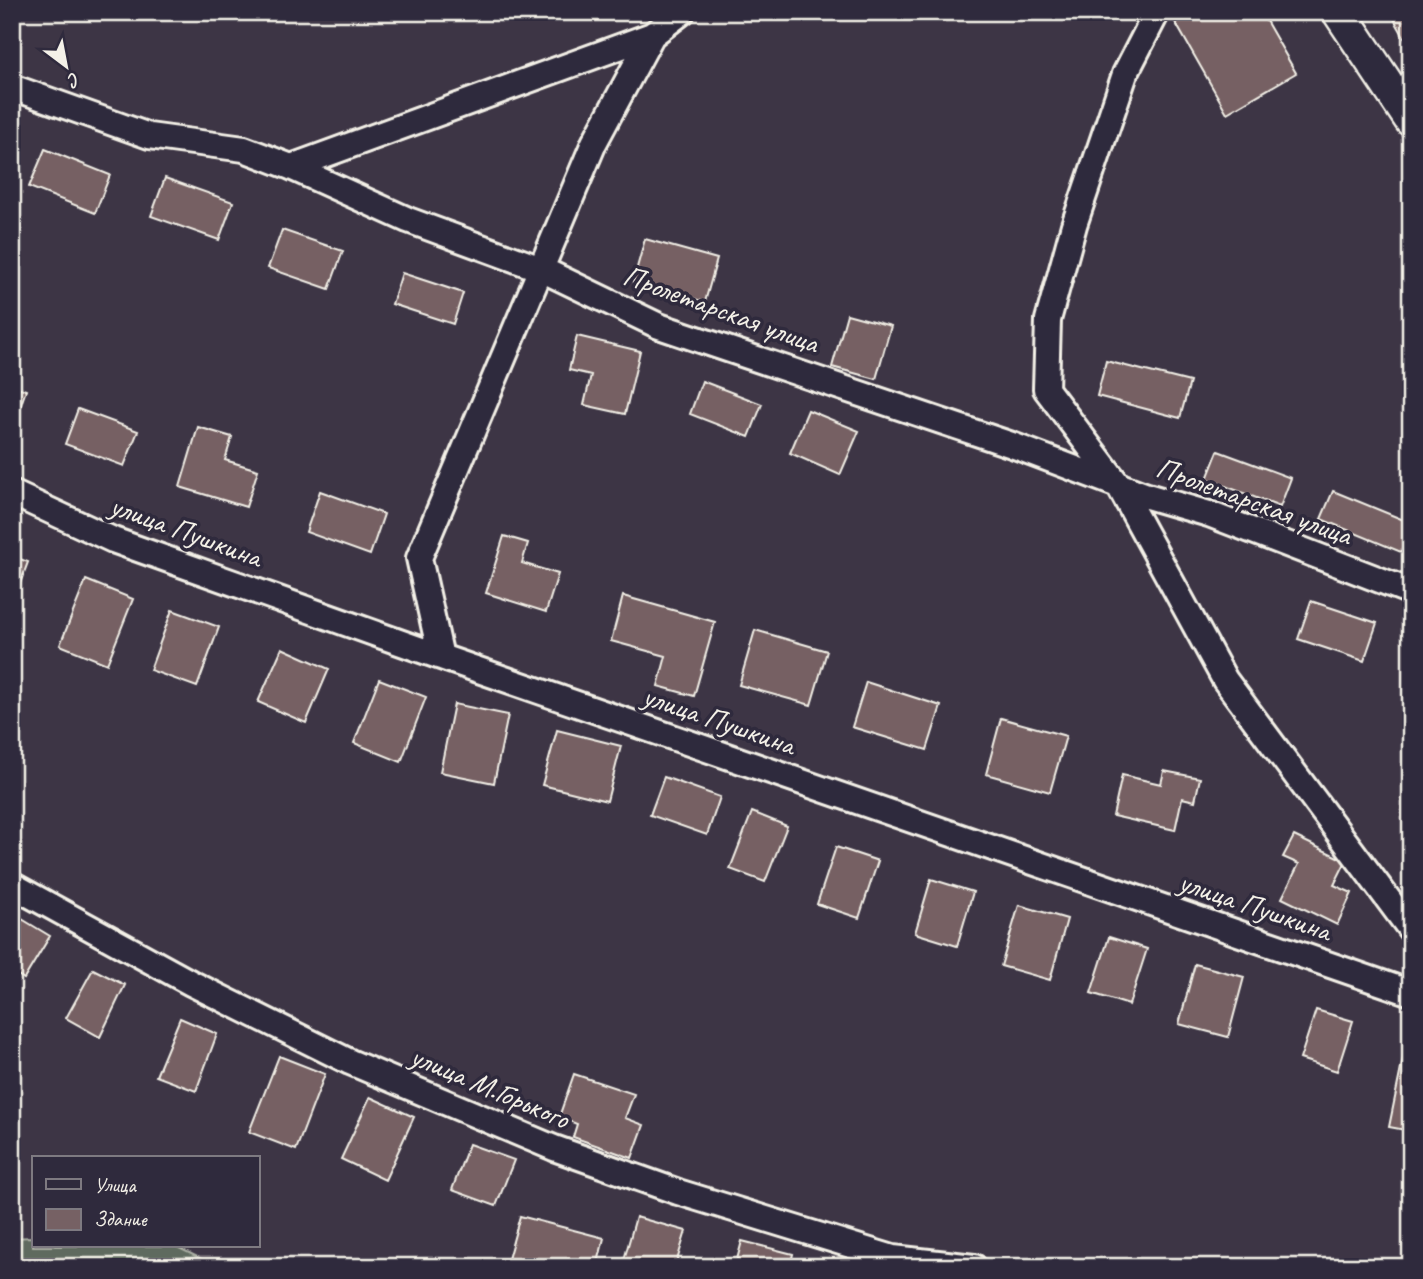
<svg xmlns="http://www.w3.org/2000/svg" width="1423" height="1279" viewBox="0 0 1423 1279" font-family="Caveat,sans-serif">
<rect width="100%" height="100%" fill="#3d3545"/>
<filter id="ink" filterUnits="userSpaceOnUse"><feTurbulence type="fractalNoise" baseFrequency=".0143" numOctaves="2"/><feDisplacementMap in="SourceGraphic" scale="14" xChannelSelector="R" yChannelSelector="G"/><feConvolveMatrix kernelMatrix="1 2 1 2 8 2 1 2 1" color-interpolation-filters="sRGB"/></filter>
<g filter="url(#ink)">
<path fill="#5f6a5e" stroke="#aaaea3" stroke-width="2" d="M 33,1237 L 33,1246 L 175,1246 L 218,1267 L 12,1267 L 12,1238 Z"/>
<path fill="#766164" stroke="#f4f1e8" stroke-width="2" d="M 1188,12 L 1261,12 L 1296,73 L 1227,113 L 1174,20 Z
M 1390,12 L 1411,12 L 1411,49 Z
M 45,149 L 110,175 L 95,213 L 29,187 Z
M 165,178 L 233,202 L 219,240 L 151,216 Z
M 282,230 L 343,251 L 329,289 L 268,268 Z
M 645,239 L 717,259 L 705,302 L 633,282 Z
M 402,273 L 463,293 L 453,324 L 392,304 Z
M 847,314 L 891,326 L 876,379 L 832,367 Z
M 577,336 L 640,351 L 625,414 L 584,405 L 591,375 L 569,370 Z
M 1106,361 L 1190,382 L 1180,418 L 1097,396 Z
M 702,381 L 762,404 L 749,437 L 690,414 Z
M 12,385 L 26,390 L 14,424 L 12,424 Z
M 78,409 L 138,431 L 124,466 L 65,444 Z
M 808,410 L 859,431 L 840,475 L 790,453 Z
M 198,427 L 232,437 L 225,460 L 258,470 L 246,507 L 180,487 Z
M 1218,451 L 1291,478 L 1280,507 L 1207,479 Z
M 320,491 L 384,514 L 370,555 L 306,532 Z
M 1333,491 L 1411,523 L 1411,529 L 1401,552 L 1321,519 Z
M 504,536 L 528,543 L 522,563 L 558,574 L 546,612 L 486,593 Z
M 12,556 L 28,562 L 12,605 Z
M 86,580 L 133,599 L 107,664 L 60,645 Z
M 623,596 L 715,622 L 694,696 L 658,686 L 666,656 L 611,641 Z
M 1311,601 L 1377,623 L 1364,661 L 1298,639 Z
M 172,610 L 219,627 L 197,687 L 150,670 Z
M 755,630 L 827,651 L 811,705 L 739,685 Z
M 282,648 L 329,669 L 306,723 L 258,702 Z
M 379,679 L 426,697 L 401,762 L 354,743 Z
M 866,682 L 941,706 L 927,750 L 852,727 Z
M 454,704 L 508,715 L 494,783 L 440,772 Z
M 1001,718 L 1066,736 L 1050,792 L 986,774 Z
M 557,730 L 621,746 L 607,801 L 542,785 Z
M 1164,771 L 1200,778 L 1195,801 L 1182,798 L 1175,830 L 1113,816 L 1122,775 L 1161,784 Z
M 664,777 L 720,797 L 707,835 L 650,815 Z
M 752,812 L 787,826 L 765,882 L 730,869 Z
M 1294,836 L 1346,861 L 1334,885 L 1352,893 L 1337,925 L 1282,898 L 1299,864 L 1283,857 Z
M 836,847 L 878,861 L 859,918 L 817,904 Z
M 931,879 L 973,892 L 957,946 L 915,933 Z
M 1019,905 L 1067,919 L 1050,980 L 1001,966 Z
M 12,913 L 50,936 L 24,979 L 12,971 Z
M 1109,937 L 1147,949 L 1129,1005 L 1091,993 Z
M 1195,964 L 1244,977 L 1228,1037 L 1179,1024 Z
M 93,969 L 125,985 L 100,1037 L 66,1018 Z
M 1316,1010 L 1353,1021 L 1337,1071 L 1300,1059 Z
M 180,1018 L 217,1034 L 196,1091 L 156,1076 Z
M 1406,1044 L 1411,1045 L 1411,1131 L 1389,1127 Z
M 279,1056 L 325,1074 L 296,1150 L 249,1132 Z
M 574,1074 L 634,1094 L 625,1118 L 644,1125 L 632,1158 L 573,1137 L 577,1124 L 559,1117 Z
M 370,1097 L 414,1117 L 385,1180 L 341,1159 Z
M 469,1144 L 514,1160 L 496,1206 L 452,1190 Z
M 520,1216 L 604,1238 L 597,1267 L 539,1267 L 508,1259 Z
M 636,1217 L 686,1231 L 675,1267 L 622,1267 Z
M 742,1241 L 793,1254 L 790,1267 L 735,1267 Z"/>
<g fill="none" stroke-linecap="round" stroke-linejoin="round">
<defs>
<path id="minor" d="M 1157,12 L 1125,74 L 1074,225 L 1048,320 L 1046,389 L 1119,486 L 1225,680 L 1411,930
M 12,87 L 149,136 L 244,149 L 291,167 L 408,220 L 541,269 L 659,326 L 1012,445 L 1147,496 L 1209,514 L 1411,592
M 291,167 L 652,35 L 682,12
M 12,493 L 113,540 L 441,657 L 1411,993
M 441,657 L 419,558 L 594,143 L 652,35
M 12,885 L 191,983 L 350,1062 L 554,1148 L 678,1192 L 893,1258 L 974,1267"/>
<path id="tertiary" d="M 1339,12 L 1411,120"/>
</defs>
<use href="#minor" stroke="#f4f1e8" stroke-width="30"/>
<use href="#tertiary" stroke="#f4f1e8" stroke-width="37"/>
<use href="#minor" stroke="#2f2a3d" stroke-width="24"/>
<use href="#tertiary" stroke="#2f2a3d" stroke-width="32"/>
</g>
</g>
<g text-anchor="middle" stroke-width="7" stroke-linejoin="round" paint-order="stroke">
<g font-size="30" fill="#f4f1e8" stroke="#2f2a3d">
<text transform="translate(721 309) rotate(20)" y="10">Пролетарская улица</text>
<text transform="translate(1254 501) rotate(20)" y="10">Пролетарская улица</text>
<text transform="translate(186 531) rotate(20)" y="10">улица Пушкина</text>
<text transform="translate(719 720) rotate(19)" y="10">улица Пушкина</text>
<text transform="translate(1255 906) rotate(19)" y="10">улица Пушкина</text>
<text transform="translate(490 1087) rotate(23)" y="10">улица М.Горького</text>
</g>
</g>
<rect width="1423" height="1279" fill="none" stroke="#2f2a3d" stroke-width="42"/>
<rect x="21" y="21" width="1381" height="1237" fill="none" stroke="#f4f1e8" stroke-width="2.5" filter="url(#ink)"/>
<rect x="32" y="1156" width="228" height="91" fill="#2f2a3d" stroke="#7e7a81" stroke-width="2"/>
<rect x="46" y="1179" width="35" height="10" fill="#2f2a3d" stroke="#7e7a81" stroke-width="2"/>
<text x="94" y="1192" font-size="21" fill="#f4f1e8">Улица</text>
<rect x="46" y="1209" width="35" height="21" fill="#766164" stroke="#7e7a81" stroke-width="2"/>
<text x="94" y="1226" font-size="21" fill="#f4f1e8">Здание</text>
<g transform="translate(66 66) rotate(148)" stroke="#2f2a3d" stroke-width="5" paint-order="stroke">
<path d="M0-5L12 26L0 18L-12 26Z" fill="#f4f1e8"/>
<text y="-10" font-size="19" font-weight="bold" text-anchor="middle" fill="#f4f1e8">С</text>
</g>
</svg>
